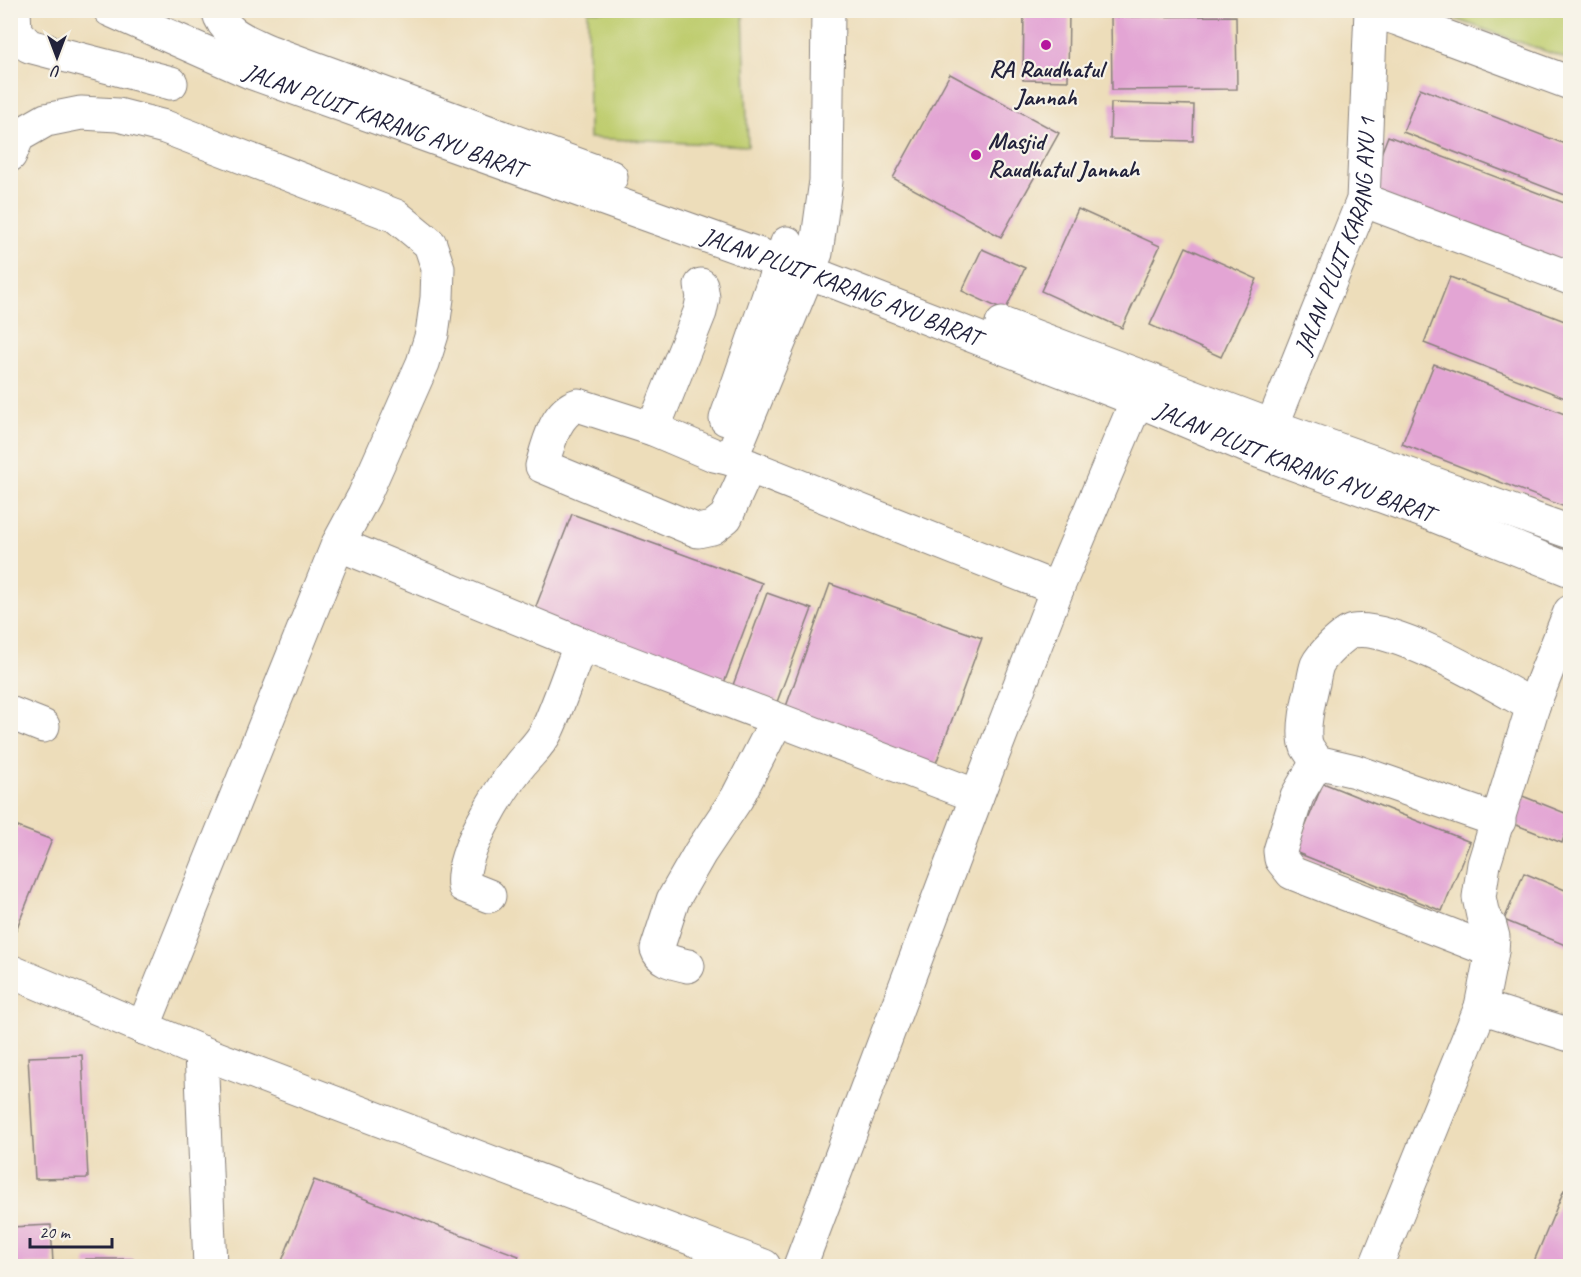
<svg xmlns="http://www.w3.org/2000/svg" width="1581" height="1277" font-family="Caveat,sans-serif">
	<style>
		.green { fill: #bfcd6f; stroke: #707855; stroke-width: 1.5 }
		.building { fill: #e3a5d4 }
		.lines { fill: none; stroke-linecap: round; stroke-linejoin: round }
		.minor-casing { stroke: #88807a; stroke-width: 35 }
		.minor { stroke: #fff; stroke-width: 33 }
		.poi-dot { fill: #b5179e; stroke: #f7f3e8; stroke-width: 2 }
		.labels { text-anchor: middle; stroke-width: 4.5; stroke-linejoin: round; paint-order: stroke }
		.poi-label { font-size: 24px; font-weight: bold; fill: #22223b; stroke: #f7f3e8 }
		.street-label { font-size: 24px; fill: #22223b; stroke: #f7f3e8 }
	</style>
	<rect width="100%" height="100%" fill="#f7f3e8"/>
	<filter id="ink" filterUnits="userSpaceOnUse"><feTurbulence type="fractalNoise" baseFrequency=".0167" numOctaves="2"/><feDisplacementMap in="SourceGraphic" scale="12" xChannelSelector="R" yChannelSelector="G"/><feConvolveMatrix kernelMatrix="1 2 1 2 8 2 1 2 1" color-interpolation-filters="sRGB"/></filter>
	<filter id="wash" filterUnits="userSpaceOnUse"><feTurbulence type="fractalNoise" baseFrequency=".008" numOctaves="4" result="noise"/><feDisplacementMap in="SourceGraphic" scale="24" xChannelSelector="R" yChannelSelector="G"/><feGaussianBlur stdDeviation="1.35" result="paint"/><feColorMatrix in="noise" values="0 0 0 0 0 0 0 0 0 0 0 0 0 0 0 0 0 1.4 0 .05"/><feComposite in="paint" operator="in"/></filter>
	<g filter="url(#wash)">
		<rect width="100%" height="100%" fill="#edddba"/>
		<path class="green" d="M 588,11 L 743,11 L 748,146 L 589,138 Z
			M 1433,11 L 1570,11 L 1570,60 Z"/>
		<g id="blocks">
			<path class="building" d="M 1024,10 L 1069,10 L 1068,81 L 1023,80 Z
				M 1236,16 L 1237,89 L 1112,90 L 1111,17 Z
				M 950,74 L 1059,133 L 1001,237 L 893,178 Z
				M 1420,88 L 1570,146 L 1570,197 L 1403,132 Z
				M 1111,103 L 1194,105 L 1193,141 L 1110,139 Z
				M 1388,136 L 1570,205 L 1570,268 L 1367,190 Z
				M 1078,209 L 1160,246 L 1122,328 L 1041,291 Z
				M 1186,247 L 1257,279 L 1221,357 L 1150,325 Z
				M 982,249 L 1025,268 L 1005,311 L 962,291 Z
				M 1450,277 L 1570,323 L 1570,400 L 1424,343 Z
				M 1434,364 L 1570,416 L 1570,509 L 1402,444 Z
				M 572,514 L 762,583 L 721,691 L 531,619 Z
				M 830,584 L 982,638 L 935,766 L 784,712 Z
				M 767,593 L 812,609 L 777,702 L 733,685 Z
				M 1323,783 L 1470,842 L 1442,911 L 1295,852 Z
				M 1520,795 L 1570,815 L 1570,820 L 1562,843 L 1509,822 Z
				M 10,824 L 52,840 L 14,935 L 10,934 Z
				M 1524,873 L 1570,892 L 1570,947 L 1504,920 Z
				M 82,1055 L 88,1178 L 35,1179 L 28,1057 Z
				M 314,1180 L 519,1256 L 515,1266 L 280,1266 Z
				M 1564,1190 L 1570,1193 L 1570,1266 L 1532,1266 Z
				M 51,1225 L 53,1264 L 10,1265 L 10,1227 Z
				M 86,1259 L 133,1259 L 134,1266 L 86,1266 Z"/>
		</g>
	</g>
	<g filter="url(#ink)">
		<use href="#blocks" fill-opacity="0" stroke="#88807a" stroke-width="1.5"/>
		<g class="lines">
			<g class="minor-casing">
				<g id="minor">
					<path d="M 14,10 L 15,32 L 29,46 L 171,83"/>
					<path id="s1" d="M 110,10 L 250,72 L 827,279 L 1137,400 L 1261,452 L 1423,511 L 1570,570"/>
					<path d="M 218,10 C 224,35 247,41 268,51 L 611,177"/>
					<path d="M 10,155 L 18,136 L 46,120 L 81,113 L 118,115 L 165,127 L 396,216 L 430,244 L 438,268 L 437,298 L 432,334 L 423,363 L 364,496 L 338,544"/>
					<path d="M 1363,200 L 1570,278"/>
					<path d="M 1002,324 L 1272,426 L 1570,532"/>
					<path d="M 726,419 L 787,243"/>
					<path d="M 653,429 L 700,312 L 703,298 L 701,285"/>
					<path id="s2" d="M 1264,446 L 1363,200 L 1371,10 L 1398,19 L 1570,83"/>
					<path d="M 731,459 L 816,253 L 826,181 L 828,10"/>
					<path d="M 749,466 L 726,517 L 712,528 L 698,531 L 542,466 C 548,445 555,412 578,405 L 653,429 L 714,455 L 731,459 L 1057,589"/>
					<path d="M 10,713 L 43,726"/>
					<path d="M 1317,762 C 1314,757 1310,752 1307,747 C 1301,731 1309,699 1313,683 C 1314,677 1315,671 1317,665 C 1321,656 1344,633 1353,631 C 1395,624 1495,685 1533,706"/>
					<path d="M 489,896 L 464,886 C 459,855 500,790 519,766 C 528,754 541,744 547,730 C 560,702 569,672 581,644"/>
					<path d="M 1492,951 L 1292,873 L 1281,859 L 1280,851 L 1297,796 L 1317,762 L 1355,771 L 1499,821"/>
					<path d="M 688,966 C 677,963 661,962 657,949 L 673,900 L 700,853 L 737,798 L 777,720"/>
					<path d="M 10,971 L 201,1052 L 764,1266"/>
					<path d="M 1481,1007 L 1570,1035"/>
					<path d="M 143,1028 L 338,544 L 581,644 L 977,796"/>
					<path d="M 201,1052 L 210,1266"/>
					<path d="M 800,1266 L 977,796 L 1057,589 L 1146,379"/>
					<path d="M 1376,1266 L 1481,1007 L 1492,951 L 1493,937 L 1490,926 L 1483,916 L 1479,897 L 1484,864 L 1533,706 L 1570,612"/>
				</g>
			</g>
			<use href="#minor" class="minor"/>
		</g>
	</g>
	<g class="poi-dot">
		<circle cx="1046" cy="45" r="6"/>
		<circle cx="976" cy="155" r="6"/>
	</g>
	<g class="labels">
		<g class="poi-label">
			<text x="1046" y="77">RA Raudhatul<tspan x="1046" dy="28">Jannah</tspan></text>
			<text x="988" y="149" text-anchor="start">Masjid<tspan x="988" dy="28">Raudhatul Jannah</tspan></text>
		</g>
		<g class="street-label">
			<text dy="8" stroke="none"><textPath href="#s1" startOffset="296">JALAN PLUIT KARANG AYU BARAT</textPath></text>
			<text dy="8" stroke="none"><textPath href="#s2" startOffset="224">JALAN PLUIT KARANG AYU 1</textPath></text>
			<text dy="8" stroke="none"><textPath href="#s1" startOffset="782">JALAN PLUIT KARANG AYU BARAT</textPath></text>
			<text dy="8" stroke="none"><textPath href="#s1" startOffset="1268">JALAN PLUIT KARANG AYU BARAT</textPath></text>
		</g>
	</g>
	<rect width="1581" height="1277" fill="none" stroke="#f7f3e8" stroke-width="36"/>
	<g transform="translate(57 57) rotate(180)" stroke="#f7f3e8" stroke-width="4.5" paint-order="stroke">
	<path d="M0-4.5L10 22L0 15L-10 22Z" fill="#22223b"/>
	<text y="-9" font-size="16" font-weight="bold" text-anchor="middle" fill="#22223b">U</text>
	</g>
	<path d="M30 1238v9h82v-9" fill="none" stroke="#22223b" stroke-width="3"/>
	<text x="39" y="1238" font-size="18" fill="#22223b" stroke="#f7f3e8" stroke-width="4.5" paint-order="stroke">20 m</text>
</svg>
